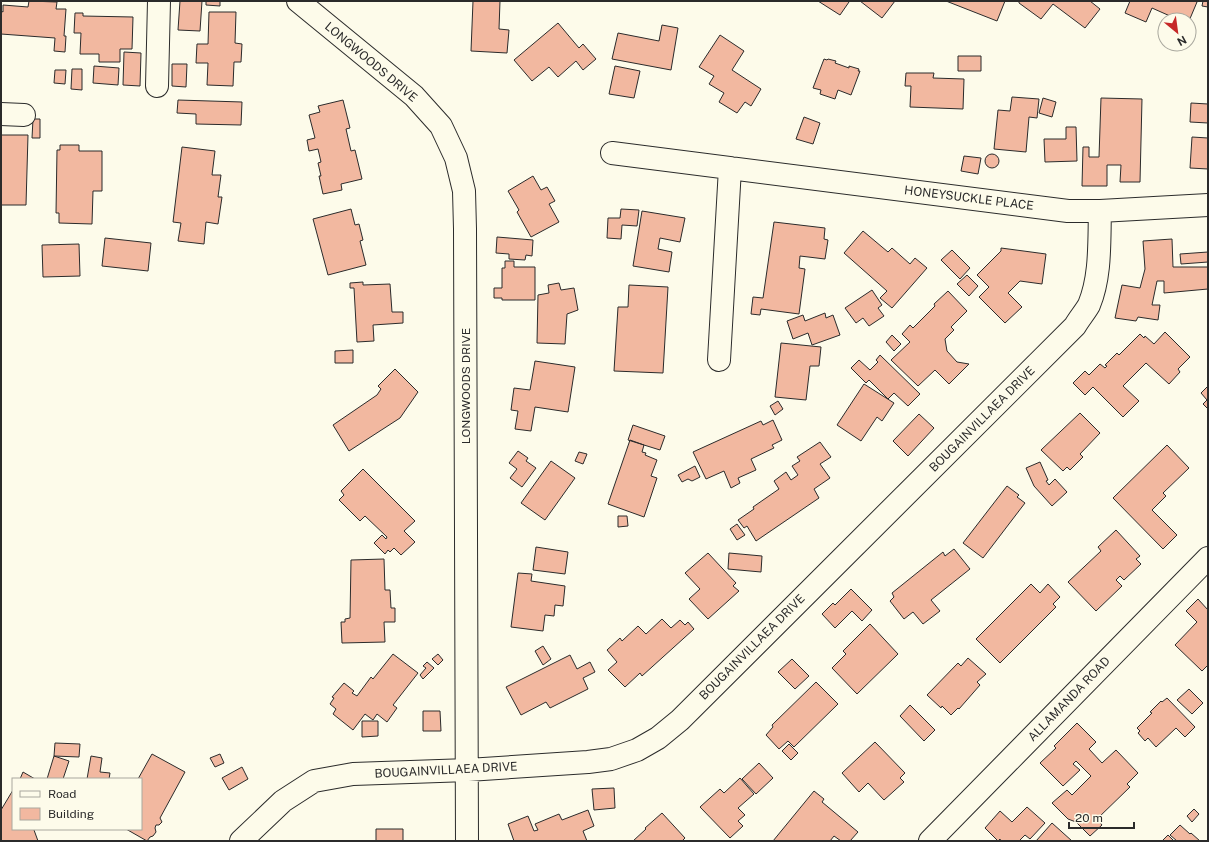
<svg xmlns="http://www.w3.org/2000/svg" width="1209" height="842" font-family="'Public Sans',sans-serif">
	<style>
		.building { fill: #f2b8a0; stroke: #2b2b2b }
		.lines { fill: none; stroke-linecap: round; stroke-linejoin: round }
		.minor-casing { stroke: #2b2b2b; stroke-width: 24 }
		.minor { stroke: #fdfbea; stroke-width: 22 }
		.labels { text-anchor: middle; stroke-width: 3; stroke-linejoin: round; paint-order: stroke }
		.street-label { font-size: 12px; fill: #2b2b2b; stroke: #fdfbea }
	</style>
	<rect width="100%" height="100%" fill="#fdfbea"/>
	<path class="building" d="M 29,1 L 57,2 L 56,9 L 66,9 L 64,36 L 66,36 L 65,52 L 54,51 L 55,38 L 1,34 L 1,11 L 3,12 L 3,5 L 28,7 Z
		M 180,1 L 202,1 L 200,31 L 178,30 Z
		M 206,1 L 220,1 L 220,6 L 206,5 Z
		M 473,1 L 500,1 L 499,29 L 509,30 L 507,53 L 471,51 Z
		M 818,1 L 848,1 L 849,2 L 840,15 Z
		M 860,1 L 895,1 L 882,18 Z
		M 946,1 L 1005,1 L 997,21 Z
		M 1019,1 L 1090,1 L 1100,9 L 1085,28 L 1053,4 L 1041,19 L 1019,3 Z
		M 1130,1 L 1194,1 L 1197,2 L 1189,21 L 1189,20 L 1179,20 L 1152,8 L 1146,22 L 1125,13 Z
		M 1203,1 L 1208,1 L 1208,7 L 1202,6 Z
		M 209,12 L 236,12 L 235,43 L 242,44 L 241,62 L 234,62 L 233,86 L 207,85 L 208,63 L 196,63 L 197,44 L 208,44 Z
		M 75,13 L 83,13 L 83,16 L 133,17 L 132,49 L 120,49 L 120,62 L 99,62 L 99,54 L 80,54 L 81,33 L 74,33 Z
		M 558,23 L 579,48 L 583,44 L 596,59 L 583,70 L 576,61 L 558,77 L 549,67 L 532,81 L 514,60 Z
		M 662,25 L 678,28 L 671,70 L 612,59 L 618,33 L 659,41 Z
		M 720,35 L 744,51 L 732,70 L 761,89 L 751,106 L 745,102 L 737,113 L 719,102 L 724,93 L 709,84 L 714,76 L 699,67 Z
		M 124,52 L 141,53 L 140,86 L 123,85 Z
		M 958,56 L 981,56 L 981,71 L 958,71 Z
		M 824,59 L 827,60 L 828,59 L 836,61 L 835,63 L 849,68 L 849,66 L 859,69 L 858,71 L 860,71 L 851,95 L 838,90 L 835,99 L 820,94 L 821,90 L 813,88 Z
		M 172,64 L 187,64 L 186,87 L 172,86 Z
		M 94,66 L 119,68 L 118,85 L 93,83 Z
		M 615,66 L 640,71 L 634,98 L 609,94 Z
		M 72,69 L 82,69 L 82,90 L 71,89 Z
		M 55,70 L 66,70 L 65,84 L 54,83 Z
		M 906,73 L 934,73 L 933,78 L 964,79 L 963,109 L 910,107 L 911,86 L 905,86 Z
		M 1012,97 L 1039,99 L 1037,118 L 1029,117 L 1026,152 L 994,149 L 998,110 L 1010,111 Z
		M 1043,98 L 1056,102 L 1052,117 L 1039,113 Z
		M 1101,98 L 1142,99 L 1140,182 L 1120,182 L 1121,165 L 1107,165 L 1107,186 L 1082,186 L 1083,147 L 1089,147 L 1089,157 L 1099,157 Z
		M 178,100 L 242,102 L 241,125 L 196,124 L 196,114 L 177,113 Z
		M 343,100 L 350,128 L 346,129 L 351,151 L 355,150 L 362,179 L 341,184 L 342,190 L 323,194 L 319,176 L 321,176 L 318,163 L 321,162 L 318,149 L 309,151 L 307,140 L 315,138 L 309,115 L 320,112 L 318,106 Z
		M 1191,103 L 1208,104 L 1208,123 L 1190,122 Z
		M 804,117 L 820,123 L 813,144 L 796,139 Z
		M 33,119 L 40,119 L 40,138 L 32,138 Z
		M 1066,127 L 1076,127 L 1077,161 L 1045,162 L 1044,139 L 1066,139 Z
		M 1,135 L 28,135 L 26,205 L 1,205 Z
		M 1192,137 L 1208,138 L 1208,169 L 1190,168 Z
		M 60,145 L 79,145 L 79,151 L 102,151 L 102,191 L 93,191 L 92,224 L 59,223 L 59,213 L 56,213 L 57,150 L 60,150 Z
		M 182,147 L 215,151 L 212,175 L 221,175 L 218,197 L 222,197 L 218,224 L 206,222 L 204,244 L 178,241 L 181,223 L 173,222 Z
		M985 161a7 7 0 1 1 14 0a7 7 0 1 1-14 0Z
		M 964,156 L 981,158 L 978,174 L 961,171 Z
		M 533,176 L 541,190 L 547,187 L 555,201 L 549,204 L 559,222 L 531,237 L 517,212 L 519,210 L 508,191 Z
		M 351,209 L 355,225 L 359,224 L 363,240 L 360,241 L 366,265 L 328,275 L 313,219 Z
		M 621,209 L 639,210 L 637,226 L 622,225 L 621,239 L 607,238 L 608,218 L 620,218 Z
		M 642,211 L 685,218 L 680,242 L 660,238 L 658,249 L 672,252 L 669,272 L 633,266 Z
		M 774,222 L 825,228 L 824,239 L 828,240 L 825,259 L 800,256 L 799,268 L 805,269 L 799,314 L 761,309 L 760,315 L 751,314 L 753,297 L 763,298 Z
		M 863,231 L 888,252 L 892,248 L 910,264 L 915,258 L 927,268 L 892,308 L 880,298 L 887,291 L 844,253 Z
		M 497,237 L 533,240 L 532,256 L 526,255 L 525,260 L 509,259 L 509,254 L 496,253 Z
		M 105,238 L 151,243 L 148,271 L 102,266 Z
		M 1172,239 L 1173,267 L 1208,267 L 1208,289 L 1164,293 L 1164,281 L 1157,281 L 1152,305 L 1160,305 L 1158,320 L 1138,317 L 1136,321 L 1115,318 L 1122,285 L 1140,288 L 1145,269 L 1143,241 Z
		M 79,244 L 80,276 L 43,277 L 42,245 Z
		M 1001,248 L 1046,254 L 1042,284 L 1020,281 L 1008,293 L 1022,307 L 1005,323 L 979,297 L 989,287 L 977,275 L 1001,251 Z
		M 952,250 L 970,268 L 960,279 L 941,260 Z
		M 1208,252 L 1208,262 L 1181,264 L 1180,254 Z
		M 505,261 L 514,261 L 514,267 L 535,267 L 535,300 L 502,300 L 502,298 L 494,298 L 494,288 L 502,288 L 502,268 L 505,268 Z
		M 967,275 L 978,286 L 969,296 L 957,284 Z
		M 363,282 L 363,285 L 390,284 L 392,312 L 403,312 L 403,323 L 373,325 L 374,341 L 357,342 L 354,288 L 350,288 L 350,283 Z
		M 559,283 L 561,290 L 574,288 L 578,310 L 567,314 L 565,344 L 537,343 L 538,295 L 549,293 L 548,285 Z
		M 629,285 L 668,287 L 663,373 L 614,371 L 618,307 L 628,307 Z
		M 872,290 L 882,305 L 878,308 L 884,316 L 869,326 L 863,318 L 856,323 L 845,308 Z
		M 948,291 L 967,311 L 951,327 L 954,330 L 945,339 L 947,351 L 957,362 L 969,364 L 949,384 L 935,370 L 918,386 L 891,360 L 910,342 L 902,334 L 910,325 L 913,328 L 935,306 L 934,304 Z
		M 825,313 L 826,318 L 833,315 L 840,335 L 812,345 L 808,333 L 793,339 L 787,321 L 803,315 L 805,321 Z
		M 1165,332 L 1190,357 L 1178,369 L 1180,372 L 1169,384 L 1146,363 L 1123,386 L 1139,401 L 1123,417 L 1093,387 L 1085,395 L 1073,383 L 1085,371 L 1089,375 L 1100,364 L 1105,368 L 1107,366 L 1105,365 L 1117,353 L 1119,355 L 1140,334 L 1144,338 L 1145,336 L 1154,344 Z
		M 892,335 L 901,344 L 894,351 L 886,342 Z
		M 781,343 L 821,347 L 819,366 L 810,366 L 806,400 L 775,397 Z
		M 353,350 L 353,363 L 335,363 L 335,351 Z
		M 880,355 L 920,394 L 908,406 L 894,393 L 888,399 L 869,380 L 866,383 L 851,368 L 859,360 L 870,370 L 878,362 L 876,360 Z
		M 535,361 L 575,367 L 568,412 L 535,407 L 531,431 L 515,429 L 518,411 L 511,410 L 514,388 L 530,390 Z
		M 395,369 L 418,392 L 400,418 L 349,451 L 333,425 L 377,395 L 381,389 L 378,386 Z
		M 864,384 L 894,403 L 882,421 L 877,417 L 861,441 L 837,425 Z
		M 1208,386 L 1208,409 L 1203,404 L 1207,400 L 1201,393 Z
		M 778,401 L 783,409 L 775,415 L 770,406 Z
		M 1080,413 L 1100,433 L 1080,454 L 1083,457 L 1070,470 L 1067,467 L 1063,471 L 1041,450 Z
		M 919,414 L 934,428 L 908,456 L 893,441 Z
		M 773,420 L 782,440 L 772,445 L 774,448 L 751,459 L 756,470 L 738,478 L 740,483 L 731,488 L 724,471 L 706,479 L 693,452 L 761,421 L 763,425 Z
		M 633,425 L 665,436 L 660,450 L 628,440 Z
		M 630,440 L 644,445 L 642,452 L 646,453 L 645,455 L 657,460 L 651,476 L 657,478 L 644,517 L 608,504 Z
		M 820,442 L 831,457 L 820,464 L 830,478 L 814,489 L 819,498 L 756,541 L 747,526 L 744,528 L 738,520 L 754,509 L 753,507 L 779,489 L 774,481 L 786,472 L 791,480 L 798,475 L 792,466 L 800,461 L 797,457 Z
		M 1167,445 L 1189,468 L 1163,493 L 1166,496 L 1152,510 L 1177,535 L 1163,549 L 1113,498 Z
		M 518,451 L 528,458 L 526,461 L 536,468 L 522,487 L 510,478 L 517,469 L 509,463 Z
		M 579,452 L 587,454 L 583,464 L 575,461 Z
		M 551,461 L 575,478 L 545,520 L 521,503 Z
		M 1040,462 L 1048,480 L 1046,481 L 1049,485 L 1055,479 L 1067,492 L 1052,506 L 1034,486 L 1026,468 Z
		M 695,466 L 700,477 L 692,481 L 688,479 L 682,482 L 678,475 Z
		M 363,469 L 415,521 L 404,531 L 415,542 L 401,555 L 394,548 L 390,552 L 388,550 L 385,554 L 374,543 L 382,535 L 386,539 L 387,537 L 365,516 L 360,521 L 339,500 L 344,495 L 341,491 Z
		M 1007,486 L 1019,495 L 1017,497 L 1025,503 L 983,558 L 963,543 Z
		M 618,516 L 627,516 L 628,526 L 618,527 Z
		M 737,524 L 745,535 L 737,540 L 730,529 Z
		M 1116,530 L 1140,556 L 1136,559 L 1141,564 L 1124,580 L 1120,576 L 1116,580 L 1122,586 L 1096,611 L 1068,582 L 1101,551 L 1098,547 Z
		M 536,547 L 568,552 L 565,574 L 533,570 Z
		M 954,549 L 970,569 L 931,600 L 940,611 L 923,624 L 913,612 L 904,619 L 890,601 L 894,597 L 892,593 L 943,552 L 945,556 Z
		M 708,553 L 736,583 L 733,586 L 739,591 L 708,619 L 689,599 L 700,589 L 685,573 Z
		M 729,553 L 762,556 L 761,572 L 728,569 Z
		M 384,559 L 385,590 L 390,590 L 391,608 L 395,608 L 395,622 L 384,622 L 385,642 L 342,643 L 341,622 L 345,622 L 345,619 L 350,618 L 351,560 Z
		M 518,573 L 532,574 L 531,581 L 565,586 L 563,606 L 555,605 L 554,616 L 545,615 L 543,631 L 511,627 Z
		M 1031,584 L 1040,593 L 1048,584 L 1060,597 L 1053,604 L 1056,607 L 1000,663 L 976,639 Z
		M 851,589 L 872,610 L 862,621 L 852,611 L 835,628 L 822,614 L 833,603 L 835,605 Z
		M 1198,599 L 1208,610 L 1208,665 L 1202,671 L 1175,645 L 1197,622 L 1186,611 Z
		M 662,619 L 671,628 L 680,620 L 685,625 L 688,622 L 694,629 L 642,676 L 640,673 L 625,687 L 608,670 L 617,662 L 607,650 L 620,638 L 622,641 L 638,626 L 646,634 Z
		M 870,624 L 898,654 L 857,694 L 832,668 L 846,654 L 843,651 Z
		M 543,646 L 551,659 L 543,665 L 535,651 Z
		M 393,654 L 418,673 L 393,705 L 397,708 L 387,722 L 377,714 L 373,720 L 365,714 L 353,730 L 333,714 L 336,709 L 330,704 L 334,698 L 332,697 L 344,683 L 354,691 L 352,693 L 357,696 L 371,677 L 373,679 Z
		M 438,654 L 443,660 L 438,665 L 432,659 Z
		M 570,655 L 577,669 L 590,662 L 595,672 L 583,678 L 588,689 L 550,708 L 546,702 L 521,715 L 506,687 Z
		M 968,658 L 986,674 L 977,682 L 980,685 L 959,709 L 958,708 L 951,715 L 942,706 L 941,708 L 927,695 L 958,663 L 961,666 Z
		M 792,659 L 809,676 L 795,689 L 778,672 Z
		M 427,662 L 434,668 L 423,679 L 420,675 L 426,668 L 423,666 Z
		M 816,682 L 838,704 L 794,747 L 788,741 L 779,749 L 766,735 L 773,727 L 772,725 Z
		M 1189,689 L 1203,703 L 1192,714 L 1177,700 Z
		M 1167,698 L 1195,727 L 1185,737 L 1176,728 L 1156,747 L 1148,738 L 1145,741 L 1138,733 L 1140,731 L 1137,728 L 1152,713 L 1150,712 L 1161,701 L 1162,702 Z
		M 910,705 L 935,730 L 924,741 L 900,716 Z
		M 423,711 L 440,711 L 441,731 L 423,731 Z
		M 362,721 L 378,721 L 378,736 L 362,737 Z
		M 1077,723 L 1096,742 L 1089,749 L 1102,763 L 1116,750 L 1138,773 L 1127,784 L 1130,787 L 1097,819 L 1102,825 L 1090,836 L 1076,822 L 1068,819 L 1052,803 L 1067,790 L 1072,795 L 1091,776 L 1076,761 L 1073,764 L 1080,770 L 1063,786 L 1040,763 L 1056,748 L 1054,746 Z
		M 875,742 L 905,773 L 900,778 L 904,782 L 884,800 L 868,783 L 859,792 L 842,773 Z
		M 55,743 L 80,744 L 79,757 L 54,756 Z
		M 789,744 L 798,753 L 791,760 L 782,751 Z
		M 152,754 L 185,772 L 160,818 L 162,822 L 159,825 L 156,825 L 155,828 L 156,832 L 153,836 L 150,837 L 147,841 L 126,829 L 141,829 L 141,779 L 138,779 Z
		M 220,754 L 224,763 L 215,767 L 210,758 Z
		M 54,756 L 69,761 L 63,779 L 47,779 Z
		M 91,756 L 102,758 L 100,772 L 110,773 L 109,779 L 87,779 Z
		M 759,763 L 773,778 L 756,794 L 742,779 Z
		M 242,767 L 248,779 L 229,790 L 222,778 Z
		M 23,772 L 35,779 L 20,779 Z
		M 740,778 L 754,794 L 738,808 L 745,815 L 738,821 L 743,826 L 730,838 L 700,807 L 720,789 L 724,793 Z
		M 614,788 L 615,808 L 594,810 L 592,789 Z
		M 13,790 L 13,829 L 35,829 L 34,830 L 38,841 L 1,841 L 1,810 Z
		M 814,791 L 824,799 L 822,802 L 858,832 L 850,841 L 841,841 L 834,836 L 830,841 L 773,841 Z
		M 1027,807 L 1045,823 L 1030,839 L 1025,835 L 1019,841 L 1001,841 L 1000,839 L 998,841 L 985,828 L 1000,811 L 1012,822 Z
		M 1194,809 L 1199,814 L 1192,822 L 1187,816 Z
		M 588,810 L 594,826 L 583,831 L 587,841 L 514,841 L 508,824 L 528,816 L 534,831 L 538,830 L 535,824 L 559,814 L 562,820 Z
		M 662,813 L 685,838 L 682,841 L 633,841 L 646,829 L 645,828 Z
		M 1052,823 L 1072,841 L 1036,841 Z
		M 1180,825 L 1190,834 L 1191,833 L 1200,841 L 1177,841 L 1170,835 Z
		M 376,829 L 403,829 L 403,841 L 376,841 Z
		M 1168,835 L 1174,841 L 1162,841 Z"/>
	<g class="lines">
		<g class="minor-casing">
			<path id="minor" d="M 298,1 L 414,96 L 441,126 L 456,158 L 464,191 L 465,229 L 467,841
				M 157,86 L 159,1
				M 1,114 L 24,115
				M 612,153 L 1068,211 L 1100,211 L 1208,205
				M 719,360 L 730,168
				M 241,841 L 283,801 L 314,781 L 353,774 L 468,770 L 588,762 L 611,759 L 637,750 L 658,738 L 680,720 L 1075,326 C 1079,319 1085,312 1089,305 C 1101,276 1099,242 1100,211
				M 930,841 L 1208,558"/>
		</g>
		<use href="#minor" class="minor"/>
	</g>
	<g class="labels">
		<g class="street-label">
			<text transform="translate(371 62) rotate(40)" y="4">LONGWOODS DRIVE</text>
			<text transform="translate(969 198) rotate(7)" y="4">HONEYSUCKLE PLACE</text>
			<text transform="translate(466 386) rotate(-90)" y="4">LONGWOODS DRIVE</text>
			<text transform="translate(982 419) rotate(-45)" y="4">BOUGAINVILLAEA DRIVE</text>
			<text transform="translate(752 647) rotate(-45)" y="4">BOUGAINVILLAEA DRIVE</text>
			<text transform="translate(1069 699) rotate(-46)" y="4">ALLAMANDA ROAD</text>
			<text transform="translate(446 770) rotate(-3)" y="4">BOUGAINVILLAEA DRIVE</text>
		</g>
	</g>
	<rect width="1209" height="842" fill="none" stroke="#2b2b2b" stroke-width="4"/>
	<rect x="12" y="778" width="130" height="52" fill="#fdfbea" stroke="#a9a89e"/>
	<rect x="20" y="791" width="20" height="6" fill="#fdfbea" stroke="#a9a89e"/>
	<text x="48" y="798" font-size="12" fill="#2b2b2b">Road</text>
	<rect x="20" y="808" width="20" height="12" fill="#f2b8a0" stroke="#a9a89e"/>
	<text x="48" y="818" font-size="12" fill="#2b2b2b">Building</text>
	<g transform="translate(1177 32) rotate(151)"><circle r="19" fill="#fdfbea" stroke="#a9a89e"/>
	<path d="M0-3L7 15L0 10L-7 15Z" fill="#c62828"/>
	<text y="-6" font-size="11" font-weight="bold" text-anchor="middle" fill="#2b2b2b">N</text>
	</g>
	<path d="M1069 822v6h65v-6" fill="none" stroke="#2b2b2b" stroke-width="2"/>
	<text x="1075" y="822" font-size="12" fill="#2b2b2b" stroke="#fdfbea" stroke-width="3" paint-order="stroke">20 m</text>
</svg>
